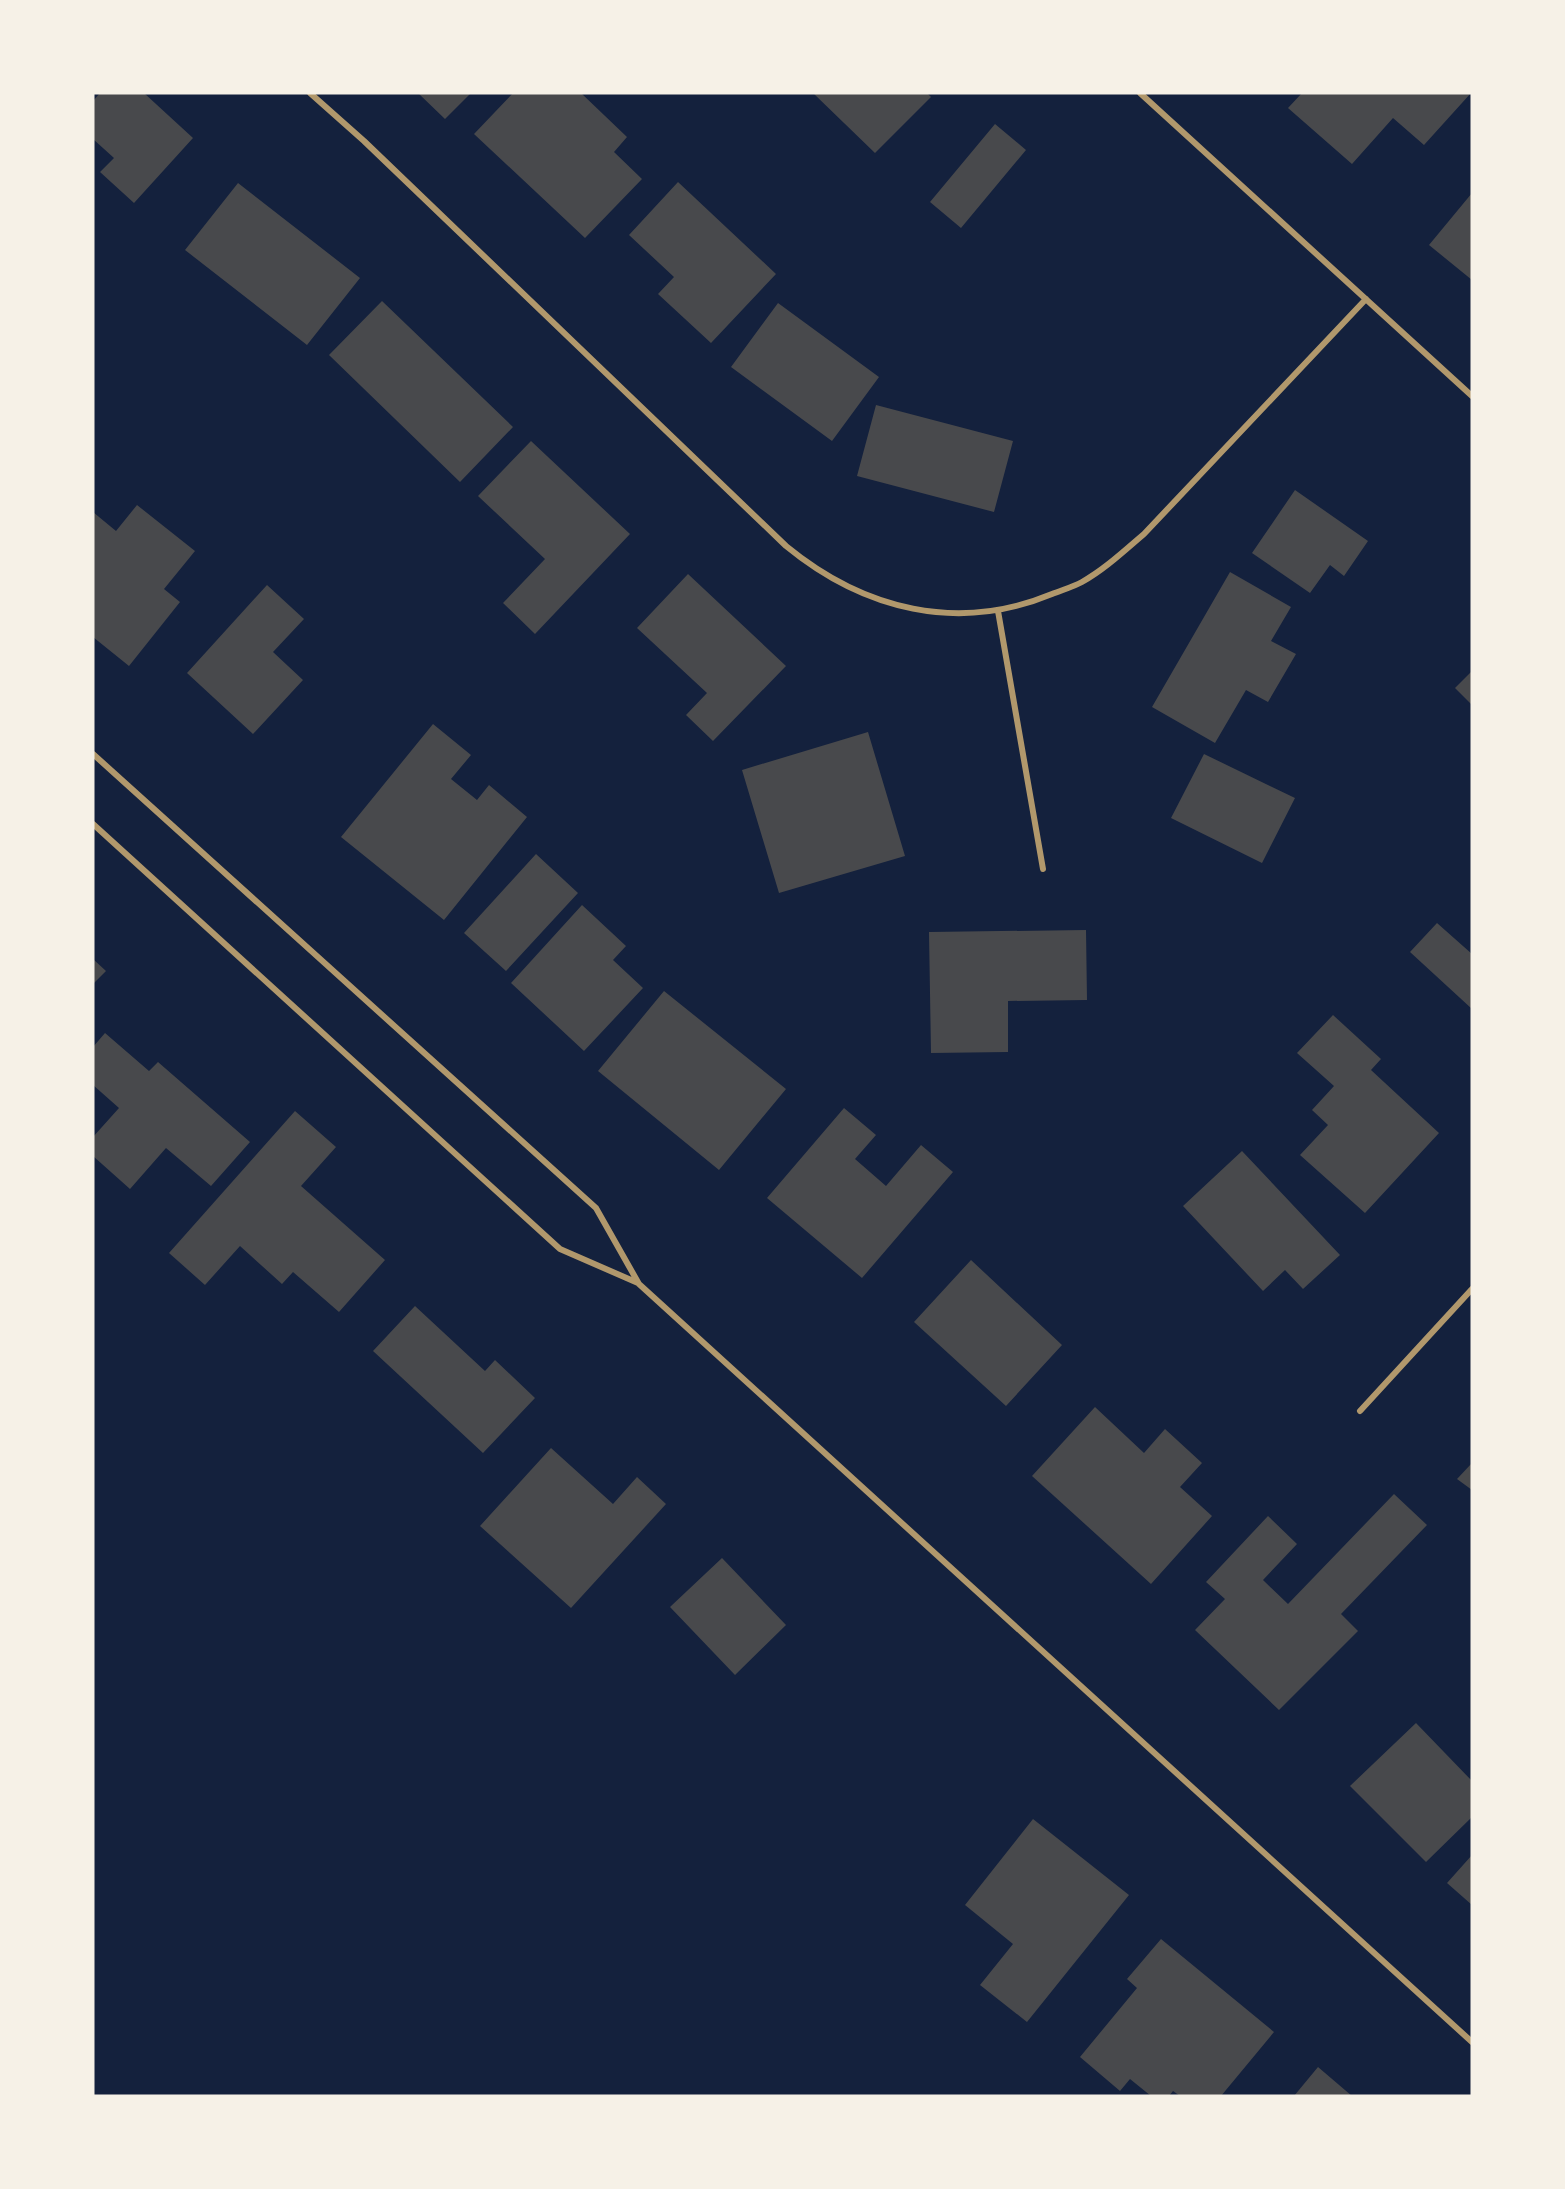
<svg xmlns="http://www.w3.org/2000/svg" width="1565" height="2189" font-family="Overpass,sans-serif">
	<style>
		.building { fill: #48494c }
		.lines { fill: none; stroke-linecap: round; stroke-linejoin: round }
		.minor { stroke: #b1986c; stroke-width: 6 }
	</style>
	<rect width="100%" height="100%" fill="#14213d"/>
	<path class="building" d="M 100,93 L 144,93 L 193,138 L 134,203 L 100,172 L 114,158 L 93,139 L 93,101 Z
		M 418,93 L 471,93 L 445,119 Z
		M 513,93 L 581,93 L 627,137 L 614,152 L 642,179 L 585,238 L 474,134 Z
		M 813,93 L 927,93 L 931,97 L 875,153 Z
		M 1302,93 L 1471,93 L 1424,145 L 1393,118 L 1352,164 L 1288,108 Z
		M 995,124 L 1026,150 L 961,228 L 930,202 Z
		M 678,182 L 776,274 L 711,343 L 658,294 L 674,277 L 629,235 Z
		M 238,183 L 360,278 L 307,345 L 185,250 Z
		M 1472,193 L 1472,280 L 1429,245 Z
		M 382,301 L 513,427 L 460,482 L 329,355 Z
		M 778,303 L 879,377 L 832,441 L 731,367 Z
		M 876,405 L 1013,441 L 994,512 L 857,476 Z
		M 531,441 L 630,534 L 535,634 L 503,603 L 545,559 L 478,496 Z
		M 1295,490 L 1368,541 L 1344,576 L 1330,565 L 1310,593 L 1252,553 Z
		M 137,505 L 195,551 L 164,589 L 180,602 L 129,666 L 93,637 L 93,512 L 116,531 Z
		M 1230,572 L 1291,607 L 1271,641 L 1296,654 L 1268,702 L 1246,690 L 1215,743 L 1152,707 Z
		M 688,574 L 786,666 L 713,741 L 686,715 L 707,693 L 637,628 Z
		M 267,585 L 304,619 L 273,652 L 303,680 L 253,734 L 187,673 Z
		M 1472,671 L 1472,705 L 1455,688 Z
		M 433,724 L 471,755 L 451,779 L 477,800 L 489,785 L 527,817 L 444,920 L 341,837 Z
		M 868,732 L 905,856 L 779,893 L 742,770 Z
		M 1204,754 L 1295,798 L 1262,863 L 1171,818 Z
		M 536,854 L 578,893 L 506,971 L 464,933 Z
		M 582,905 L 626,946 L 613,960 L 643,988 L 584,1051 L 511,983 Z
		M 1437,923 L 1472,954 L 1472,1009 L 1410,952 Z
		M 1086,930 L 1087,1000 L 1008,1001 L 1008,1052 L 931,1053 L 929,932 Z
		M 93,959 L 106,971 L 93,984 Z
		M 664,991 L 786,1089 L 719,1170 L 598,1071 Z
		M 1333,1015 L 1381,1059 L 1371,1070 L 1439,1133 L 1365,1213 L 1300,1155 L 1328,1125 L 1312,1110 L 1334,1086 L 1297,1053 Z
		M 105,1033 L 149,1071 L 158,1062 L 250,1142 L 211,1186 L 166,1148 L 130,1189 L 93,1156 L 93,1137 L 119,1108 L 93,1085 L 93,1047 Z
		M 844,1108 L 876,1135 L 855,1159 L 886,1186 L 921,1145 L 953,1172 L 862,1278 L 767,1198 Z
		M 295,1111 L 336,1147 L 301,1186 L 385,1260 L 339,1312 L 293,1272 L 282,1284 L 240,1246 L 205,1285 L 169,1253 Z
		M 1242,1151 L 1340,1255 L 1303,1289 L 1285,1270 L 1263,1291 L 1183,1206 Z
		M 971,1260 L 1062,1345 L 1006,1406 L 914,1322 Z
		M 415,1306 L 485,1371 L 495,1360 L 535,1398 L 483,1453 L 373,1351 Z
		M 1095,1407 L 1144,1453 L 1165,1429 L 1202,1463 L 1180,1487 L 1212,1516 L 1151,1584 L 1032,1476 Z
		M 551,1448 L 613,1504 L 637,1477 L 666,1504 L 571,1608 L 480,1526 Z
		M 1472,1463 L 1472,1490 L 1457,1479 Z
		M 1394,1494 L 1427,1525 L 1341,1614 L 1358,1631 L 1279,1710 L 1195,1630 L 1225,1599 L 1206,1582 L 1268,1516 L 1297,1544 L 1263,1580 L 1288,1604 Z
		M 722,1558 L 786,1625 L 735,1675 L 670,1607 Z
		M 1416,1723 L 1472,1781 L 1472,1817 L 1426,1862 L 1350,1786 Z
		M 1033,1819 L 1129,1895 L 1027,2022 L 980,1985 L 1013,1944 L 965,1905 Z
		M 1472,1855 L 1472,1905 L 1447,1883 Z
		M 1161,1939 L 1274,2032 L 1221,2096 L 1180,2096 L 1173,2091 L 1169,2096 L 1151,2096 L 1130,2079 L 1120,2091 L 1080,2057 L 1137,1988 L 1127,1979 Z
		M 1318,2067 L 1352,2096 L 1294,2096 Z"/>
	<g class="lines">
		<path class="minor" d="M 310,93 L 364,141 L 786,546 C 864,610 958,633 1052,594 C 1062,590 1073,587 1082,582 C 1105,569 1124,551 1144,534 L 1366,299
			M 1140,93 L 1472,396
			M 998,611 L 1043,869
			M 93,754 L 596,1208 L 639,1284 L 1472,2042
			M 93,824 L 560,1249 L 638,1283
			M 1360,1411 L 1472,1289"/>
	</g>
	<rect width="1565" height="2189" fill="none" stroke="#f6f1e7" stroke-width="189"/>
</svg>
